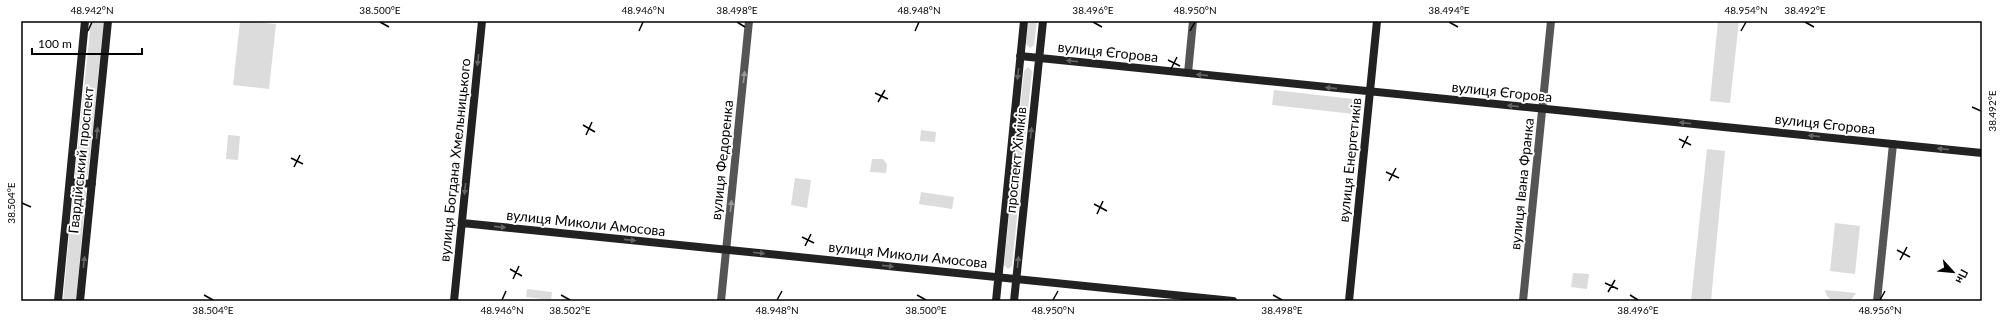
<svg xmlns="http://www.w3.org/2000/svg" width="2003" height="322" font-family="Lato,sans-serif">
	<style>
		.green { fill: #dcdcdc }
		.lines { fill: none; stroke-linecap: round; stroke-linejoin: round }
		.street { stroke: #555; stroke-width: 8 }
		.secondary { stroke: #222; stroke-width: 8 }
		.oneway { fill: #646464 }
		.oneway2 { fill: #999 }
		.ticks { fill: none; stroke: #000; stroke-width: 1.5 }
		.labels { text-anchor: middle; stroke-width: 4; stroke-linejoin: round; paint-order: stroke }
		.street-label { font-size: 14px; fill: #000; stroke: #fff }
		.neatline { fill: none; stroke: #000; stroke-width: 1.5 }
		.ticks-label { font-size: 10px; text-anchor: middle; fill: #000 }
	</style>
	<rect width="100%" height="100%" fill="#fff"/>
	<path class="green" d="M 91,21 L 104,21 L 88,175 L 84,179 L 80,179 L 75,174 Z
		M 240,21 L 276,24 L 269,89 L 233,85 Z
		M 1028,21 L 1037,21 L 1034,45 L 1030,48 L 1026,44 Z
		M 1718,21 L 1739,21 L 1730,103 L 1710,101 Z
		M 1028,67 L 1032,71 L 1012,266 L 1008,269 L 1004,265 L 1024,71 Z
		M 1274,90 L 1362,100 L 1358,133 L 1353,132 L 1354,114 L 1272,105 Z
		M 921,130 L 936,132 L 935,142 L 920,141 Z
		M 228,135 L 240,136 L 238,160 L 226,159 Z
		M 1707,149 L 1725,151 L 1711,301 L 1691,301 Z
		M 872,159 L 883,159 L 887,164 L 886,173 L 870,172 Z
		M 795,178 L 811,180 L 807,208 L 791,205 Z
		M 76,189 L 84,190 L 86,192 L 76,301 L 63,301 L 73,192 Z
		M 921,192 L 954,197 L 952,209 L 919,204 Z
		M 1835,223 L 1860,226 L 1855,274 L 1830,271 Z
		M 1573,273 L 1589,274 L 1587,289 L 1571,287 Z
		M 527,289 L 552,292 L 551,300 L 526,297 Z
		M 1825,290 L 1856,293 L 1850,301 C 1838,301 1828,304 1825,290 Z"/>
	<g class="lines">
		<path class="street" d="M 1188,73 L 1193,21
			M 721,301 L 749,21
			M 1523,301 L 1551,21
			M 1877,301 L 1893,144"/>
		<path class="secondary" d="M 1020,56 L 1982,153
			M 70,182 L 92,184
			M 462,223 L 1233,301
			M 58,301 L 85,21
			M 80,301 L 108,21
			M 454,301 L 482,21
			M 996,301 L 1024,21
			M 1014,301 L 1043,21
			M 1349,301 L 1377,21"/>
	</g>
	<defs><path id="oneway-solid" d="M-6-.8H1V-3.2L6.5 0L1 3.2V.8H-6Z"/></defs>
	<g class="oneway">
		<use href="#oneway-solid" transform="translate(478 60) rotate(96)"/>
		<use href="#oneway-solid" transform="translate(1072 61) rotate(-174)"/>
		<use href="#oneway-solid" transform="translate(1018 74) rotate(96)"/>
		<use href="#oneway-solid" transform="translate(1202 75) rotate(-174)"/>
		<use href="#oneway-solid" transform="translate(1331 88) rotate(-174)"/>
		<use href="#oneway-solid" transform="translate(1513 106) rotate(-174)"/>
		<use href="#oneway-solid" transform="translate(1685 123) rotate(-174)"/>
		<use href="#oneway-solid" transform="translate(97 133) rotate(-84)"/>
		<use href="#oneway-solid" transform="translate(1031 133) rotate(-84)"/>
		<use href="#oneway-solid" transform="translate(1814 136) rotate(-174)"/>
		<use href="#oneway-solid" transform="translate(1943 149) rotate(-174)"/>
		<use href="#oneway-solid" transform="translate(465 189) rotate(96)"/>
		<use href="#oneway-solid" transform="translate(500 227) rotate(6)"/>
		<use href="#oneway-solid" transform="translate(630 240) rotate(6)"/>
		<use href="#oneway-solid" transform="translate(759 253) rotate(6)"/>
		<use href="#oneway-solid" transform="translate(84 262) rotate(-84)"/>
		<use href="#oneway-solid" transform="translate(1018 262) rotate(-84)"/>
		<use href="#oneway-solid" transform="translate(888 266) rotate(6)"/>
	</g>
	<g class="oneway2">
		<use href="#oneway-solid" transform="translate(744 77) rotate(-84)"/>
		<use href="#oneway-solid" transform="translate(731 206) rotate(-84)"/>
	</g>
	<path class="ticks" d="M 380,22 L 389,27M 737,22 L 745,27M 1093,22 L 1102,27M 1449,22 L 1458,27M 1805,22 L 1814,27M 88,31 L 92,22M 639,31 L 643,22M 915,31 L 919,22M 1190,31 L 1195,22M 1741,31 L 1746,22M 1168,60 L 1180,66M 1171,69 L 1177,57M 875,93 L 888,99M 878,102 L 885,90M 1972,107 L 1981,111M 583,125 L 595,132M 586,135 L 592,122M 1679,139 L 1691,145M 1682,148 L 1688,136M 291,158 L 303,164M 294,167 L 300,155M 1386,172 L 1399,178M 1389,181 L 1396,168M 22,203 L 31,207M 1094,204 L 1107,211M 1097,214 L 1103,201M 802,237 L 814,243M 805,246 L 811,234M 1897,250 L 1910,257M 1900,260 L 1907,247M 510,269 L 522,276M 513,279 L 519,266M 1605,283 L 1618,289M 1608,292 L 1615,280M 204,295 L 213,300M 561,295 L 570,300M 917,295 L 926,300M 1273,295 L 1282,300M 1630,295 L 1638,300M 502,300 L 506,291M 777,300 L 782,291M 1053,300 L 1058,291M 1880,300 L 1885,291"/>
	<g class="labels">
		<g class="street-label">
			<text transform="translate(1108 52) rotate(6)" y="5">вулиця Єгорова</text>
			<text transform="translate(1502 92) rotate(6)" y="5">вулиця Єгорова</text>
			<text transform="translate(1825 124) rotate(6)" y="5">вулиця Єгорова</text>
			<text transform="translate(81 160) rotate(-84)" y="5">Гвардійський проспект</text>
			<text transform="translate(455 160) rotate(-84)" y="5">вулиця Богдана Хмельницького</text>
			<text transform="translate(722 160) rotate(-84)" y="5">вулиця Федоренка</text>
			<text transform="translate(1016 160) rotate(-84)" y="5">проспект Хіміків</text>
			<text transform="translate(1350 160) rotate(-84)" y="5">вулиця Енергетиків</text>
			<text transform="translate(1522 184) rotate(-84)" y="5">вулиця Івана Франка</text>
			<text transform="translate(586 223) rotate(6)" y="5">вулиця Миколи Амосова</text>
			<text transform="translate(908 255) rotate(6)" y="5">вулиця Миколи Амосова</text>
		</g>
	</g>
	<rect width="2003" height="322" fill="none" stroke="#ffffff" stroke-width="44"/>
	<g transform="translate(1953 272) rotate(117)" stroke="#ffffff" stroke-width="3" paint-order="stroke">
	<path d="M0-3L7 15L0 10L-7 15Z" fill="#000000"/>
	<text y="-6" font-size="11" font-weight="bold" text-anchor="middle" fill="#000000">Пн</text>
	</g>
	<path d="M32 48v6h110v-6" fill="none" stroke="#000000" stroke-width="2"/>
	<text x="38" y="48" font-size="12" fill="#000000" stroke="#ffffff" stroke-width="3" paint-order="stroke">100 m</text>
	<rect x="22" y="22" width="1959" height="278" class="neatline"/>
	<g class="ticks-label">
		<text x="92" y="14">48.942°N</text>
		<text x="380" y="14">38.500°E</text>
		<text x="643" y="14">48.946°N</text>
		<text x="737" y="14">38.498°E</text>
		<text x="919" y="14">48.948°N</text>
		<text x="1093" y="14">38.496°E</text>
		<text x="1195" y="14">48.950°N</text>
		<text x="1449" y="14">38.494°E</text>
		<text x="1746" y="14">48.954°N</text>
		<text x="1805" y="14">38.492°E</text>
		<text transform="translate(1992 111) rotate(-90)" y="4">38.492°E</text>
		<text transform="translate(11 203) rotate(-90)" y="4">38.504°E</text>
		<text x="213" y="314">38.504°E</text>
		<text x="502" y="314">48.946°N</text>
		<text x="570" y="314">38.502°E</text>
		<text x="777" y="314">48.948°N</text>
		<text x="926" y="314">38.500°E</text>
		<text x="1053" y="314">48.950°N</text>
		<text x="1282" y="314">38.498°E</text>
		<text x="1638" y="314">38.496°E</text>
		<text x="1880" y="314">48.956°N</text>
	</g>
</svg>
